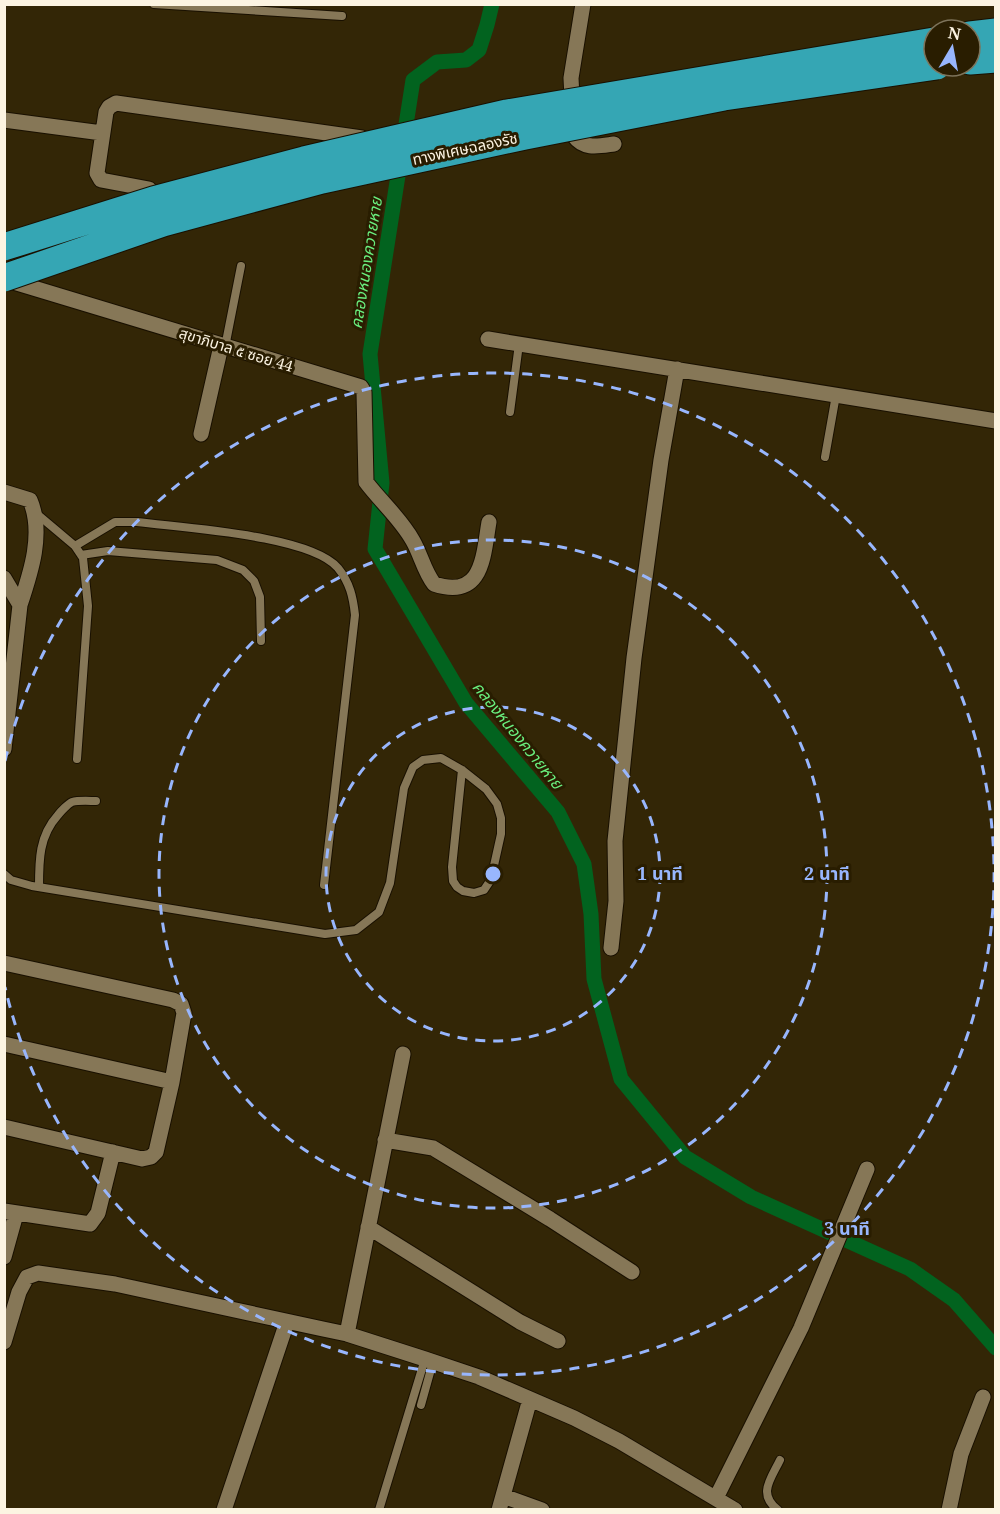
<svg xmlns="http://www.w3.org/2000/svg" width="1000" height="1514" font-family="'Noto Serif','Noto Sans Thai',serif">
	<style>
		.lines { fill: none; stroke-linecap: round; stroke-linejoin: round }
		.canal { stroke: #02631f; stroke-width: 15 }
		.lane-casing { stroke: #191000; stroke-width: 10 }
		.street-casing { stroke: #191000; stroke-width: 17 }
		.highway-casing { stroke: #191000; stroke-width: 29 }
		.lane { stroke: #867757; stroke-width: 8 }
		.street { stroke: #867757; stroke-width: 15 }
		.highway { stroke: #35a6b4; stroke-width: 27 }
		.highway-bridge-casing { stroke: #191000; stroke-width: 29; stroke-linecap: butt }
		.highway-bridge { stroke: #35a6b4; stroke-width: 27 }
		.ring { fill: none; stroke: #98b6fd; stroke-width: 3; stroke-dasharray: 10 8 }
		.labels { text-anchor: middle; stroke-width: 6; stroke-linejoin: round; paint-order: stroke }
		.street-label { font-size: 15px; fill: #fcf4e2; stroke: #291d00 }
		.water-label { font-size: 16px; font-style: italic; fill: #6aef7e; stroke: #291d00 }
		.centre { fill: #98b6fd; stroke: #291d00; stroke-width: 3 }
		.ring-label { font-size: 18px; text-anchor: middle; font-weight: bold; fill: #98b6fd; stroke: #291d00; stroke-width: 6; stroke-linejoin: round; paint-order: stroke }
	</style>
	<rect width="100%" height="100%" fill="#332606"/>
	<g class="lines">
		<path class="canal" d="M 492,4 L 487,25 L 479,50 L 466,60 L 437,62 L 413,80 L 370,354 L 382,483 L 375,549 L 466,703 L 558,812 L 584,864 L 591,914 L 594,979 L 621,1079 L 685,1157 L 751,1197 L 910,1269 L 954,1300 L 996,1348"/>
		<g class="lane-casing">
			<path id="lane" d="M 154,4 L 342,16
				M 225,347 L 241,266
				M 510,412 L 519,344
				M 825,457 L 836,395
				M 37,514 L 75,546 L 83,558 L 88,606 L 77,759
				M 75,546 L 115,522 L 137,522 C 182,528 310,535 338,568 C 350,583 353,597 355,615 L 324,885
				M 81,555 L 108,551 L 217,560 L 243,570 L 254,581 L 260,597 L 261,641
				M 4,874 L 11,880 L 32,886 L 325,934 L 356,930 L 379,912 L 390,883 L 404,788 L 413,767 L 423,760 L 441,758 L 462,770 L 486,789 L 497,804 L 501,818 L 501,834 L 493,870 L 490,881 L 484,890 L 474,893 L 463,891 L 457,887 L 453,881 L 452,867 L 462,770
				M 39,887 C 39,860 39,836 58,815 C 61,811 68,804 72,802 C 79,800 90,801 96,801
				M 421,1405 L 433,1362
				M 379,1510 L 425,1359
				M 778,1510 C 757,1494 771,1479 780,1460"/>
		</g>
		<g class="street-casing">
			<path id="street" d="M 583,4 L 571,78 L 574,136 C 584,150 599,146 614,144
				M 4,120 L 102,133
				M 149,189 L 101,180 L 97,173 L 106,112 L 109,107 L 116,103 L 362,138
				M 7,280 L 361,387 L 364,392 L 366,482 C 381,502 401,519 413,541 C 421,555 424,571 434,584 C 483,600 483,557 489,522
				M 488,339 L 996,421
				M 201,434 L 221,346
				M 4,492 L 30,500 C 44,533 31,572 20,605
				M 4,578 L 20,605 L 4,749
				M 611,948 L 616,901 L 615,841 L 634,658 L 661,460 L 677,369
				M 4,963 L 173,1000 L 181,1004 L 184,1013 L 172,1082 L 156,1152 L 151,1157 L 142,1159 L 4,1127
				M 4,1044 L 172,1082
				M 385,1140 L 433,1148 L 550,1219 L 632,1272
				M 4,1211 L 90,1224 L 98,1213 L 113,1152
				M 368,1227 L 520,1322 L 558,1341
				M 4,1257 L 16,1214
				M 347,1334 L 403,1054
				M 4,1342 L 19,1292 L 27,1277 L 38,1273 L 115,1284 L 323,1329 L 347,1334 L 425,1359 L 479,1377 L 574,1418 L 619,1441 L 735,1510
				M 503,1496 L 542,1510
				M 716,1498 L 801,1328 L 867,1169
				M 224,1510 L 287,1322
				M 499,1510 L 530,1399
				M 949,1510 L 961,1454 L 983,1397"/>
		</g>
		<g class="highway-casing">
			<path id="highway" d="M 970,35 L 996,32
				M 970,61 L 996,59"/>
		</g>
		<use href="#lane" class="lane"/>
		<use href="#street" class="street"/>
		<use href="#highway" class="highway"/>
		<g class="highway-bridge-casing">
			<path id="highway-bridge" d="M 4,247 L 153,200 L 304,160 L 507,113 L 934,41
				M 4,278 L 163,223 L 322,180 L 525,136 L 724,97 L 937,66"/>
		</g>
		<use href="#highway-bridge" class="highway-bridge"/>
	</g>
	<g class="ring">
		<circle cx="493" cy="874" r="167"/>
		<circle cx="493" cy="874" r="334"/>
		<path d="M5 761A501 501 0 1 1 5 987"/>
	</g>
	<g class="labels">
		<g class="street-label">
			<text transform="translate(465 149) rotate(-12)" y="5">ทางพิเศษฉลองรัช</text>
			<text transform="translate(236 350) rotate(17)" y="5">สุขาภิบาล ๕ ซอย 44</text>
		</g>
		<g class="water-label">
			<text transform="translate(366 263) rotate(-81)" y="6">คลองหนองควายหาย</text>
			<text transform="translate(518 735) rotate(51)" y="6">คลองหนองควายหาย</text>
		</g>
	</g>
	<circle cx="493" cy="874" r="9" class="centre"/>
	<g class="ring-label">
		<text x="660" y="880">1 นาที</text>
		<text x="827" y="880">2 นาที</text>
		<text x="847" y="1235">3 นาที</text>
	</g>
	<rect width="1000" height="1514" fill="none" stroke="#fcf4e2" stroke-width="12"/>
	<g transform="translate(952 48) rotate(10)"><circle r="28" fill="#291d00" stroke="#7d735a" stroke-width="1.5"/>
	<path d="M0-4.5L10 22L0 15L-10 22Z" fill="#98b6fd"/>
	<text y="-9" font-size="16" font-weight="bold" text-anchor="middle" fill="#fcf4e2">N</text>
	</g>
</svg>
